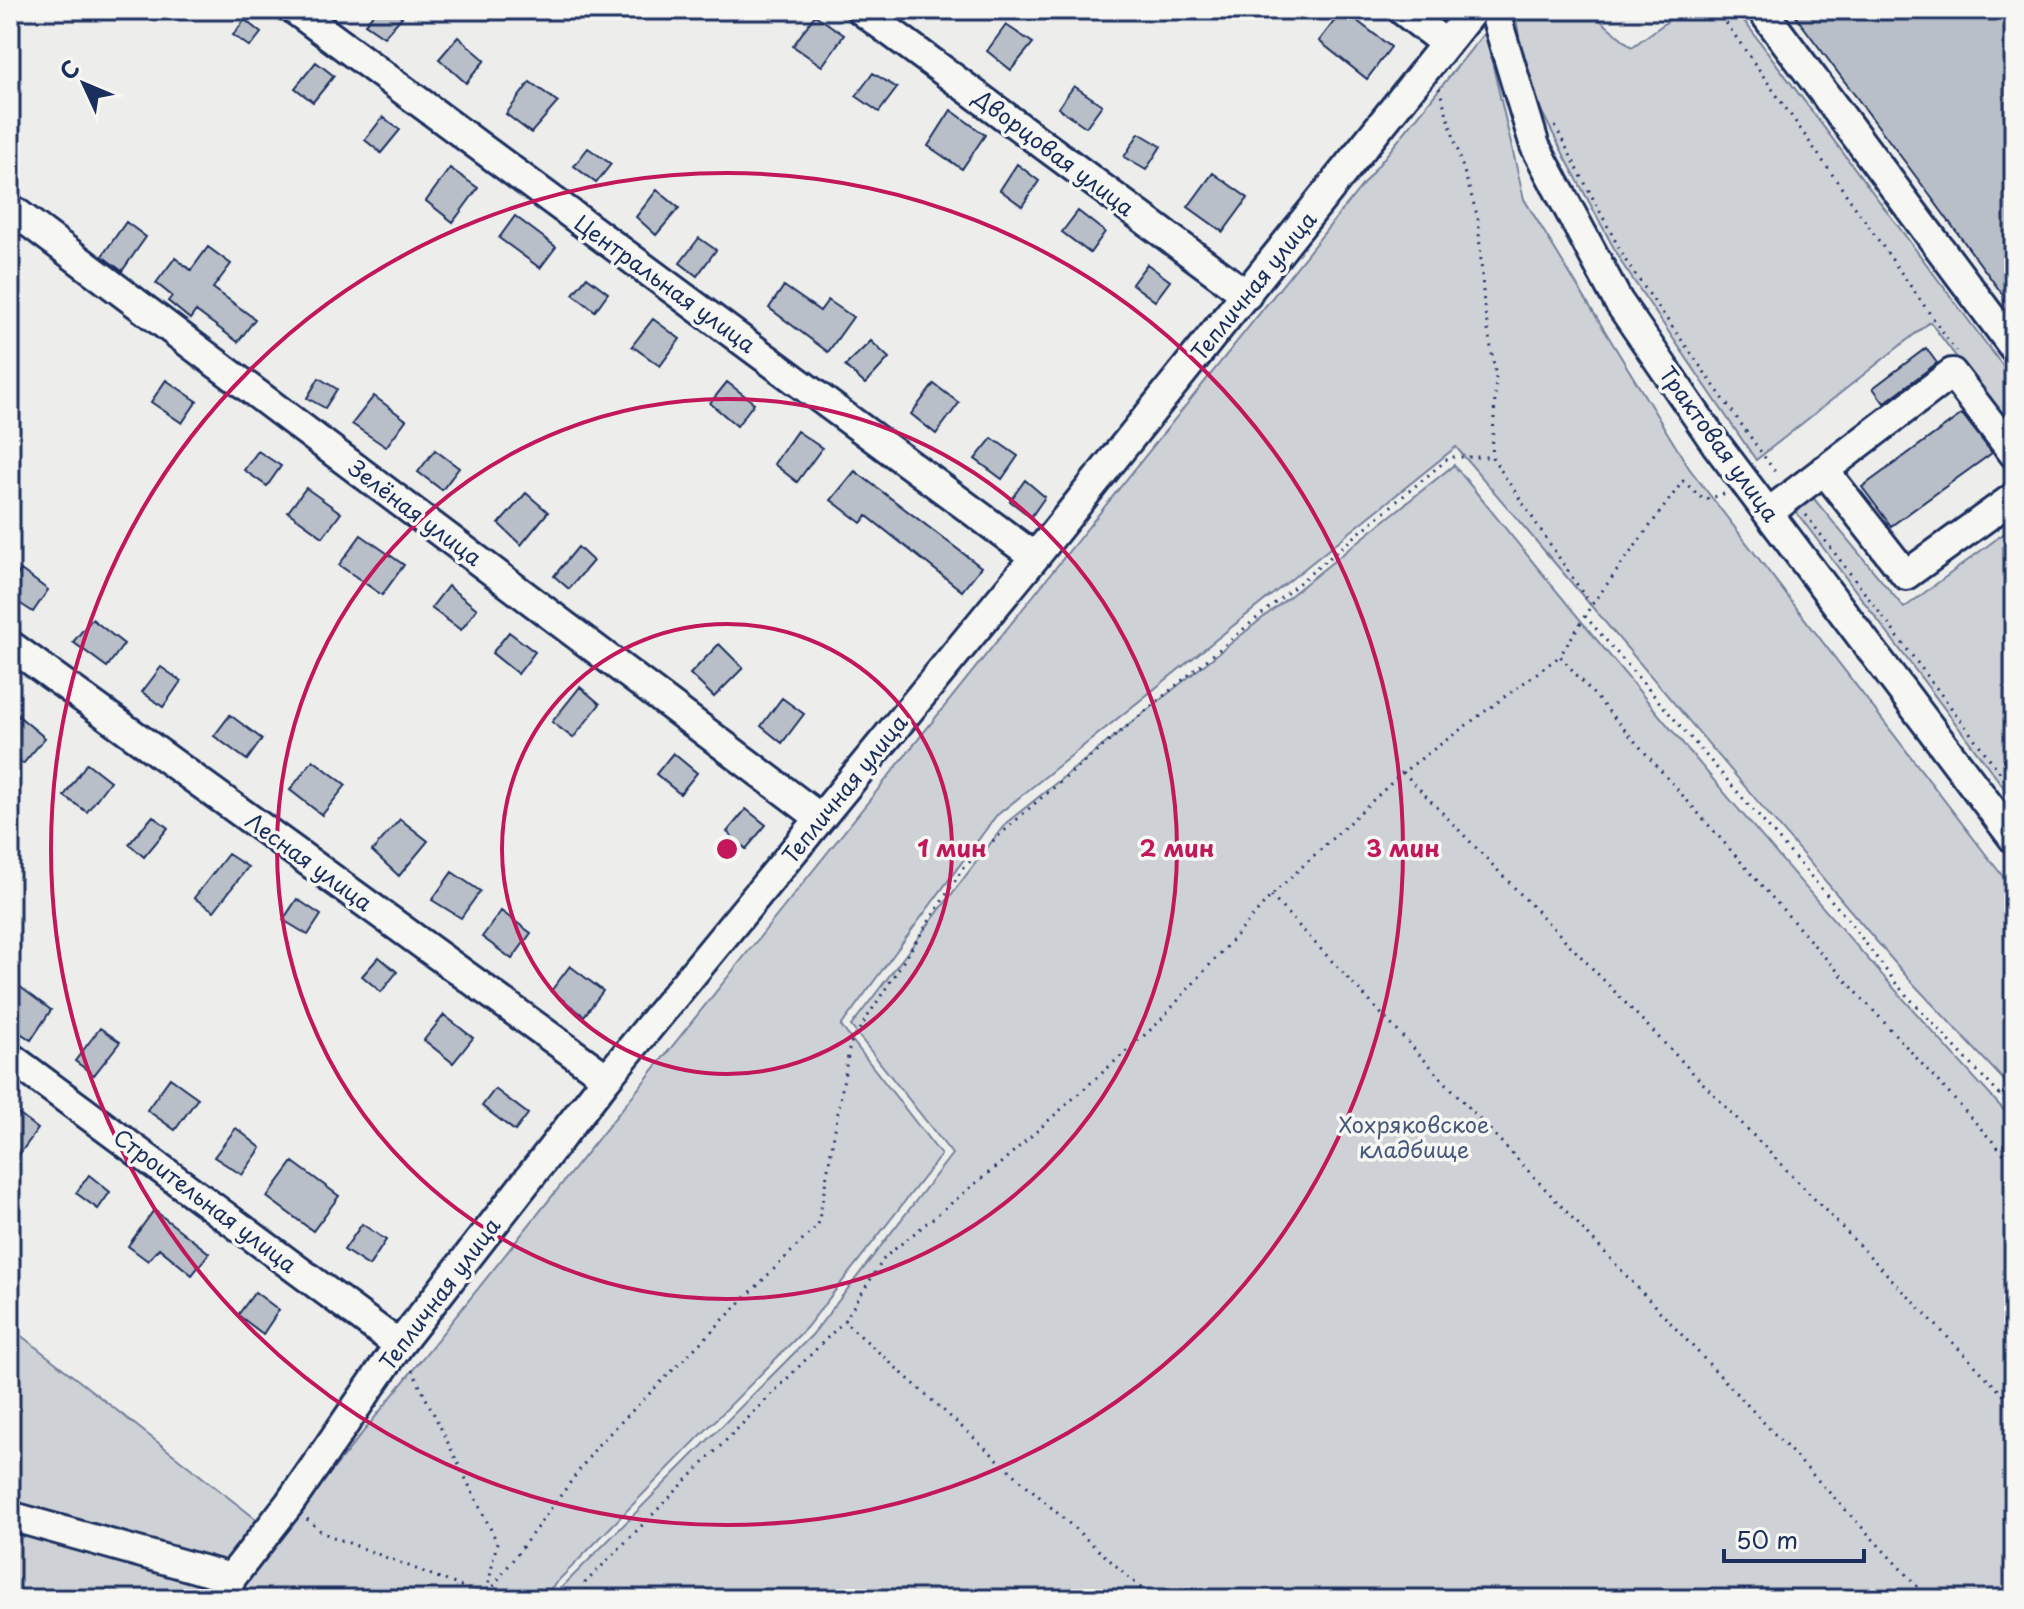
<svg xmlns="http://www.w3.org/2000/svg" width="2024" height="1609" font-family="'Playpen Sans',sans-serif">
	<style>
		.green { fill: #ced2d7; stroke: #74809a; stroke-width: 2 }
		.building { fill: #b9bfc8; stroke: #1b2f5e; stroke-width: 2 }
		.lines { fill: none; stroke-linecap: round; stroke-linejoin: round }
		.minor-casing { stroke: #1b2f5e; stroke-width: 34 }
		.path { stroke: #1b2f5e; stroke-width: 3; stroke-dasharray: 2 6; stroke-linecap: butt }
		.minor { stroke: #f6f6f2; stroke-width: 28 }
		.ring { fill: none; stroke: #c2185b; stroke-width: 4 }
		.labels { text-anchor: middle; stroke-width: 7; stroke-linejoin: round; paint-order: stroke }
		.street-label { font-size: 22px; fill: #1b2f5e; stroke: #f6f6f2 }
		.park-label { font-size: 22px; fill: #48587c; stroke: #f6f6f2 }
		.centre { fill: #c2185b; stroke: #f6f6f2; stroke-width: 4 }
		.ring-label { font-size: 24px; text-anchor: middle; font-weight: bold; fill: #c2185b; stroke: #f6f6f2; stroke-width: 7; stroke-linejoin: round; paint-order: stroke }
	</style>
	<rect width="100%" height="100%" fill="#edeeec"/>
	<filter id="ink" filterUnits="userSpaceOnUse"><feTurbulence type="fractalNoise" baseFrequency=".0125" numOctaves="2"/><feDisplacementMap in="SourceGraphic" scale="16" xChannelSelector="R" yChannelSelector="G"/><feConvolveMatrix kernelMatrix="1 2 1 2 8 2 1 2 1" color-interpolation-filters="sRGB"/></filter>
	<g filter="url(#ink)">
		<path class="green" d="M 1515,10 L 1588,10 L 1632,47 L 1683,10 L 1736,10 L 2014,381 L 2014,434 L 1930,322 L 1756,460 L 1623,265 L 1566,159 L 1525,79 Z
			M 1485,32 L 1524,199 L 1689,468 L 2014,891 L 2014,1091 L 1907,977 L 1456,447 L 996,816 L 841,1026 L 941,1155 L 806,1328 L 549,1590 L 551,1599 L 10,1599 L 10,1327 L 279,1537 Z
			M 1454,465 C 1635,689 1819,910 2014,1121 L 2014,1599 L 559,1599 L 557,1592 L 812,1335 L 952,1154 L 851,1026 L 1006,823 Z
			M 1810,494 L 1904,608 L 2014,526 L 2014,801 L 1797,513 Z"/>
		<path class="building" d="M 377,10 L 392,10 L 402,17 L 384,37 L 365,24 Z
			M 1343,10 L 1391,47 L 1367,79 L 1319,41 Z
			M 1791,10 L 2014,10 L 2014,310 L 1920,182 Z
			M 815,15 L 844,35 L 822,66 L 793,46 Z
			M 245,20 L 261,33 L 250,47 L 233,35 Z
			M 1006,25 L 1033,43 L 1011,70 L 987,51 Z
			M 458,37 L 485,60 L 466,83 L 439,59 Z
			M 316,62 L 334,76 L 313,102 L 295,88 Z
			M 873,73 L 897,88 L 879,112 L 856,96 Z
			M 530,82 L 558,102 L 531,133 L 506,114 Z
			M 1074,86 L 1102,105 L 1086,127 L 1058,108 Z
			M 951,110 L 985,135 L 962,169 L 928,146 Z
			M 383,117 L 400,130 L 381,153 L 365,140 Z
			M 1139,133 L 1161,146 L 1146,170 L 1124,157 Z
			M 588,148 L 611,164 L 596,183 L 574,166 Z
			M 1017,164 L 1039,181 L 1022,206 L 1000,190 Z
			M 450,168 L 478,188 L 453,222 L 426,201 Z
			M 1213,173 L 1248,198 L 1223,232 L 1188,207 Z
			M 657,190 L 679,208 L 656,235 L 636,217 Z
			M 1078,211 L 1105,232 L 1090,253 L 1062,232 Z
			M 515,216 L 556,247 L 540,268 L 499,238 Z
			M 126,222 L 146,237 L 122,271 L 102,256 Z
			M 699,238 L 716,250 L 697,276 L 680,263 Z
			M 208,247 L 231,264 L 213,288 L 255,319 L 238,342 L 196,311 L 190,319 L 168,301 L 172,296 L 156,283 L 175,258 L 191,270 Z
			M 1147,264 L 1170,281 L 1155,301 L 1132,284 Z
			M 587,277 L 608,293 L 595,311 L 573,294 Z
			M 784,286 L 820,311 L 828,300 L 853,317 L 828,352 L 769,308 Z
			M 653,319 L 680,339 L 660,366 L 632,346 Z
			M 871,341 L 889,358 L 865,384 L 845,366 Z
			M 1926,348 L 1937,363 L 1884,403 L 1873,388 Z
			M 319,378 L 337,389 L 325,408 L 307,398 Z
			M 166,380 L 197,401 L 182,423 L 151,402 Z
			M 727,382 L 754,403 L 737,426 L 710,403 Z
			M 934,384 L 959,403 L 936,434 L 911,414 Z
			M 374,396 L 406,420 L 386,447 L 352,424 Z
			M 1962,414 L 1992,453 L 1891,526 L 1862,487 Z
			M 797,431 L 822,448 L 797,482 L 774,464 Z
			M 992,438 L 1018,456 L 1002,479 L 975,459 Z
			M 435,450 L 459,468 L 442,490 L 418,472 Z
			M 258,451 L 281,466 L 267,486 L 244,470 Z
			M 855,471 L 981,567 L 962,591 L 867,516 L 861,523 L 831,500 Z
			M 1025,480 L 1045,497 L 1031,517 L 1010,501 Z
			M 306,488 L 341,513 L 323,537 L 288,512 Z
			M 526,493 L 548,512 L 521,545 L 499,524 Z
			M 361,535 L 404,565 L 382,595 L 339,565 Z
			M 578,547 L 593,561 L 569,589 L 554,576 Z
			M 21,570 L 48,590 L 33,612 L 10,597 L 10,585 Z
			M 448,586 L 477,609 L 461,630 L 431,608 Z
			M 92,619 L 124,644 L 107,667 L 73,642 Z
			M 509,632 L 535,652 L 518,674 L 492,653 Z
			M 719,644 L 743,668 L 714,697 L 690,674 Z
			M 161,667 L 181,681 L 163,707 L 142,692 Z
			M 580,687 L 600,704 L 573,738 L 552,722 Z
			M 782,698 L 804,714 L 782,743 L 761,726 Z
			M 10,709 L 45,738 L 23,764 L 10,754 Z
			M 230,715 L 262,739 L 247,760 L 214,736 Z
			M 673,753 L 697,773 L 680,794 L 656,774 Z
			M 313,760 L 346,785 L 322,815 L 290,790 Z
			M 87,763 L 110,781 L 87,812 L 64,796 Z
			M 746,809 L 766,825 L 746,849 L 727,832 Z
			M 153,816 L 168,828 L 144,857 L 129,844 Z
			M 400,819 L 428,841 L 399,876 L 372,851 Z
			M 228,854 L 248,867 L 214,911 L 194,898 Z
			M 452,872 L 480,891 L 461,918 L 432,900 Z
			M 297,899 L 321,915 L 308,935 L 283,920 Z
			M 501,911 L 531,933 L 512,959 L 482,937 Z
			M 379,957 L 397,972 L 381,992 L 362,976 Z
			M 570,966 L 603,991 L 584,1016 L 551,991 Z
			M 19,986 L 51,1010 L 31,1040 L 10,1026 L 10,998 Z
			M 444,1015 L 473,1038 L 453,1063 L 424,1040 Z
			M 100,1028 L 120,1042 L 94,1075 L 75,1061 Z
			M 170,1078 L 198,1098 L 175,1130 L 147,1110 Z
			M 495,1089 L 528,1114 L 515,1131 L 482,1106 Z
			M 17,1113 L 38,1129 L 10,1167 L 10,1122 Z
			M 236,1128 L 261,1148 L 242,1175 L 214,1157 Z
			M 293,1162 L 339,1196 L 313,1231 L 267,1197 Z
			M 89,1175 L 110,1192 L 98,1209 L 76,1193 Z
			M 154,1210 L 209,1253 L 192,1275 L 159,1248 L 148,1261 L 128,1246 Z
			M 362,1224 L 386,1240 L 369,1266 L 344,1250 Z
			M 255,1292 L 279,1310 L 263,1334 L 238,1315 Z"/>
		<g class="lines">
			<g class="minor-casing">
				<path id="minor" d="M 295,10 L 1035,557
					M 861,10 L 1247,295
					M 1402,10 L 1446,44
					M 1494,10 L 1535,146 L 1618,301 L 1716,444 L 2014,839
					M 1762,10 L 2014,348
					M 10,208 L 820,818
					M 1824,470 L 1906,575 L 2014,497
					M 1768,513 L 1952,373 L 2014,454
					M 10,645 L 607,1078
					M 10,1057 L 399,1345
					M 10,1516 L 231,1578
					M 226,1599 L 231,1578 L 289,1504 L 399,1345 L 607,1078 L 1035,557 L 1473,10"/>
			</g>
			<path class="path" d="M 1717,10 L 1956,351
				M 1439,88 L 1478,218 L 1484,306 L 1496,378 L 1492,457 L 1590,604
				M 1555,126 L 1627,263 L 1778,476
				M 1724,494 L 1704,500 L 1683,481 L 1591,606 L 1560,656 L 1821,953 L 2014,1165
				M 1806,515 L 2014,791
				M 1585,616 L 1845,916 L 1898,986 L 2014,1110
				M 1403,772 L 2014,1406
				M 1271,896 L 1929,1599
				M 412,1370 L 497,1542 L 486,1596 L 496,1599
				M 307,1519 L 323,1533 L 486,1596 L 598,1445 L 818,1225 L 850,1044 L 964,867 L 1034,804 L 1450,457 L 1492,457
				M 588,1599 L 585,1583 L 844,1321
				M 1153,1599 L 844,1321 L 885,1257 L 1002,1162 L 1158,1023 L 1271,896 L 1403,772 L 1560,656"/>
			<use href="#minor" class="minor"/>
		</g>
	</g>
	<g class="ring">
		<circle cx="727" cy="849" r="225"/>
		<circle cx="727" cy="849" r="450"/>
		<circle cx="727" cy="849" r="676"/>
	</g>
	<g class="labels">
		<g class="street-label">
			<text transform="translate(1054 153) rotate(37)" y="8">Дворцовая улица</text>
			<text transform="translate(665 284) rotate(36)" y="8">Центральная улица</text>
			<text transform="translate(1254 286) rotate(-51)" y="8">Тепличная улица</text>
			<text transform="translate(1719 444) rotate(54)" y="8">Трактовая улица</text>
			<text transform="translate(415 513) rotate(37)" y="8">Зелёная улица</text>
			<text transform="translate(845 789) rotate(-51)" y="8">Тепличная улица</text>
			<text transform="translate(309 862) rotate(36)" y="8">Лесная улица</text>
			<text transform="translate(205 1201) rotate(37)" y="8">Строительная улица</text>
			<text transform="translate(440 1294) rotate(-53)" y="8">Тепличная улица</text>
		</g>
		<g class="park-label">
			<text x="1414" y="1133">Хохряковское<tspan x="1414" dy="25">кладбище</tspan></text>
		</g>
	</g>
	<circle cx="727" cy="849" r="12" class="centre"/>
	<g class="ring-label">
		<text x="952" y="857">1 мин</text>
		<text x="1177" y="857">2 мин</text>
		<text x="1403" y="857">3 мин</text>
	</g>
	<rect width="2024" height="1609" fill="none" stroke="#f6f6f2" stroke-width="40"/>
	<rect x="20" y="20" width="1984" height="1569" fill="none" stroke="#1b2f5e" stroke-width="3" filter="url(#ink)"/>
	<g transform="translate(84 84) rotate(314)" stroke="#f6f6f2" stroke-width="6" paint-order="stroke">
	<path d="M0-6L14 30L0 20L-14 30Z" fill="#1b2f5e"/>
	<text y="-12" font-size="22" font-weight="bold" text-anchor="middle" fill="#1b2f5e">С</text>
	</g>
	<path d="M1724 1549v12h140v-12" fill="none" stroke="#1b2f5e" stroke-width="4"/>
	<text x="1736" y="1549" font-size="24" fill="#1b2f5e" stroke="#f6f6f2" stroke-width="6" paint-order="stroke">50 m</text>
</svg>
